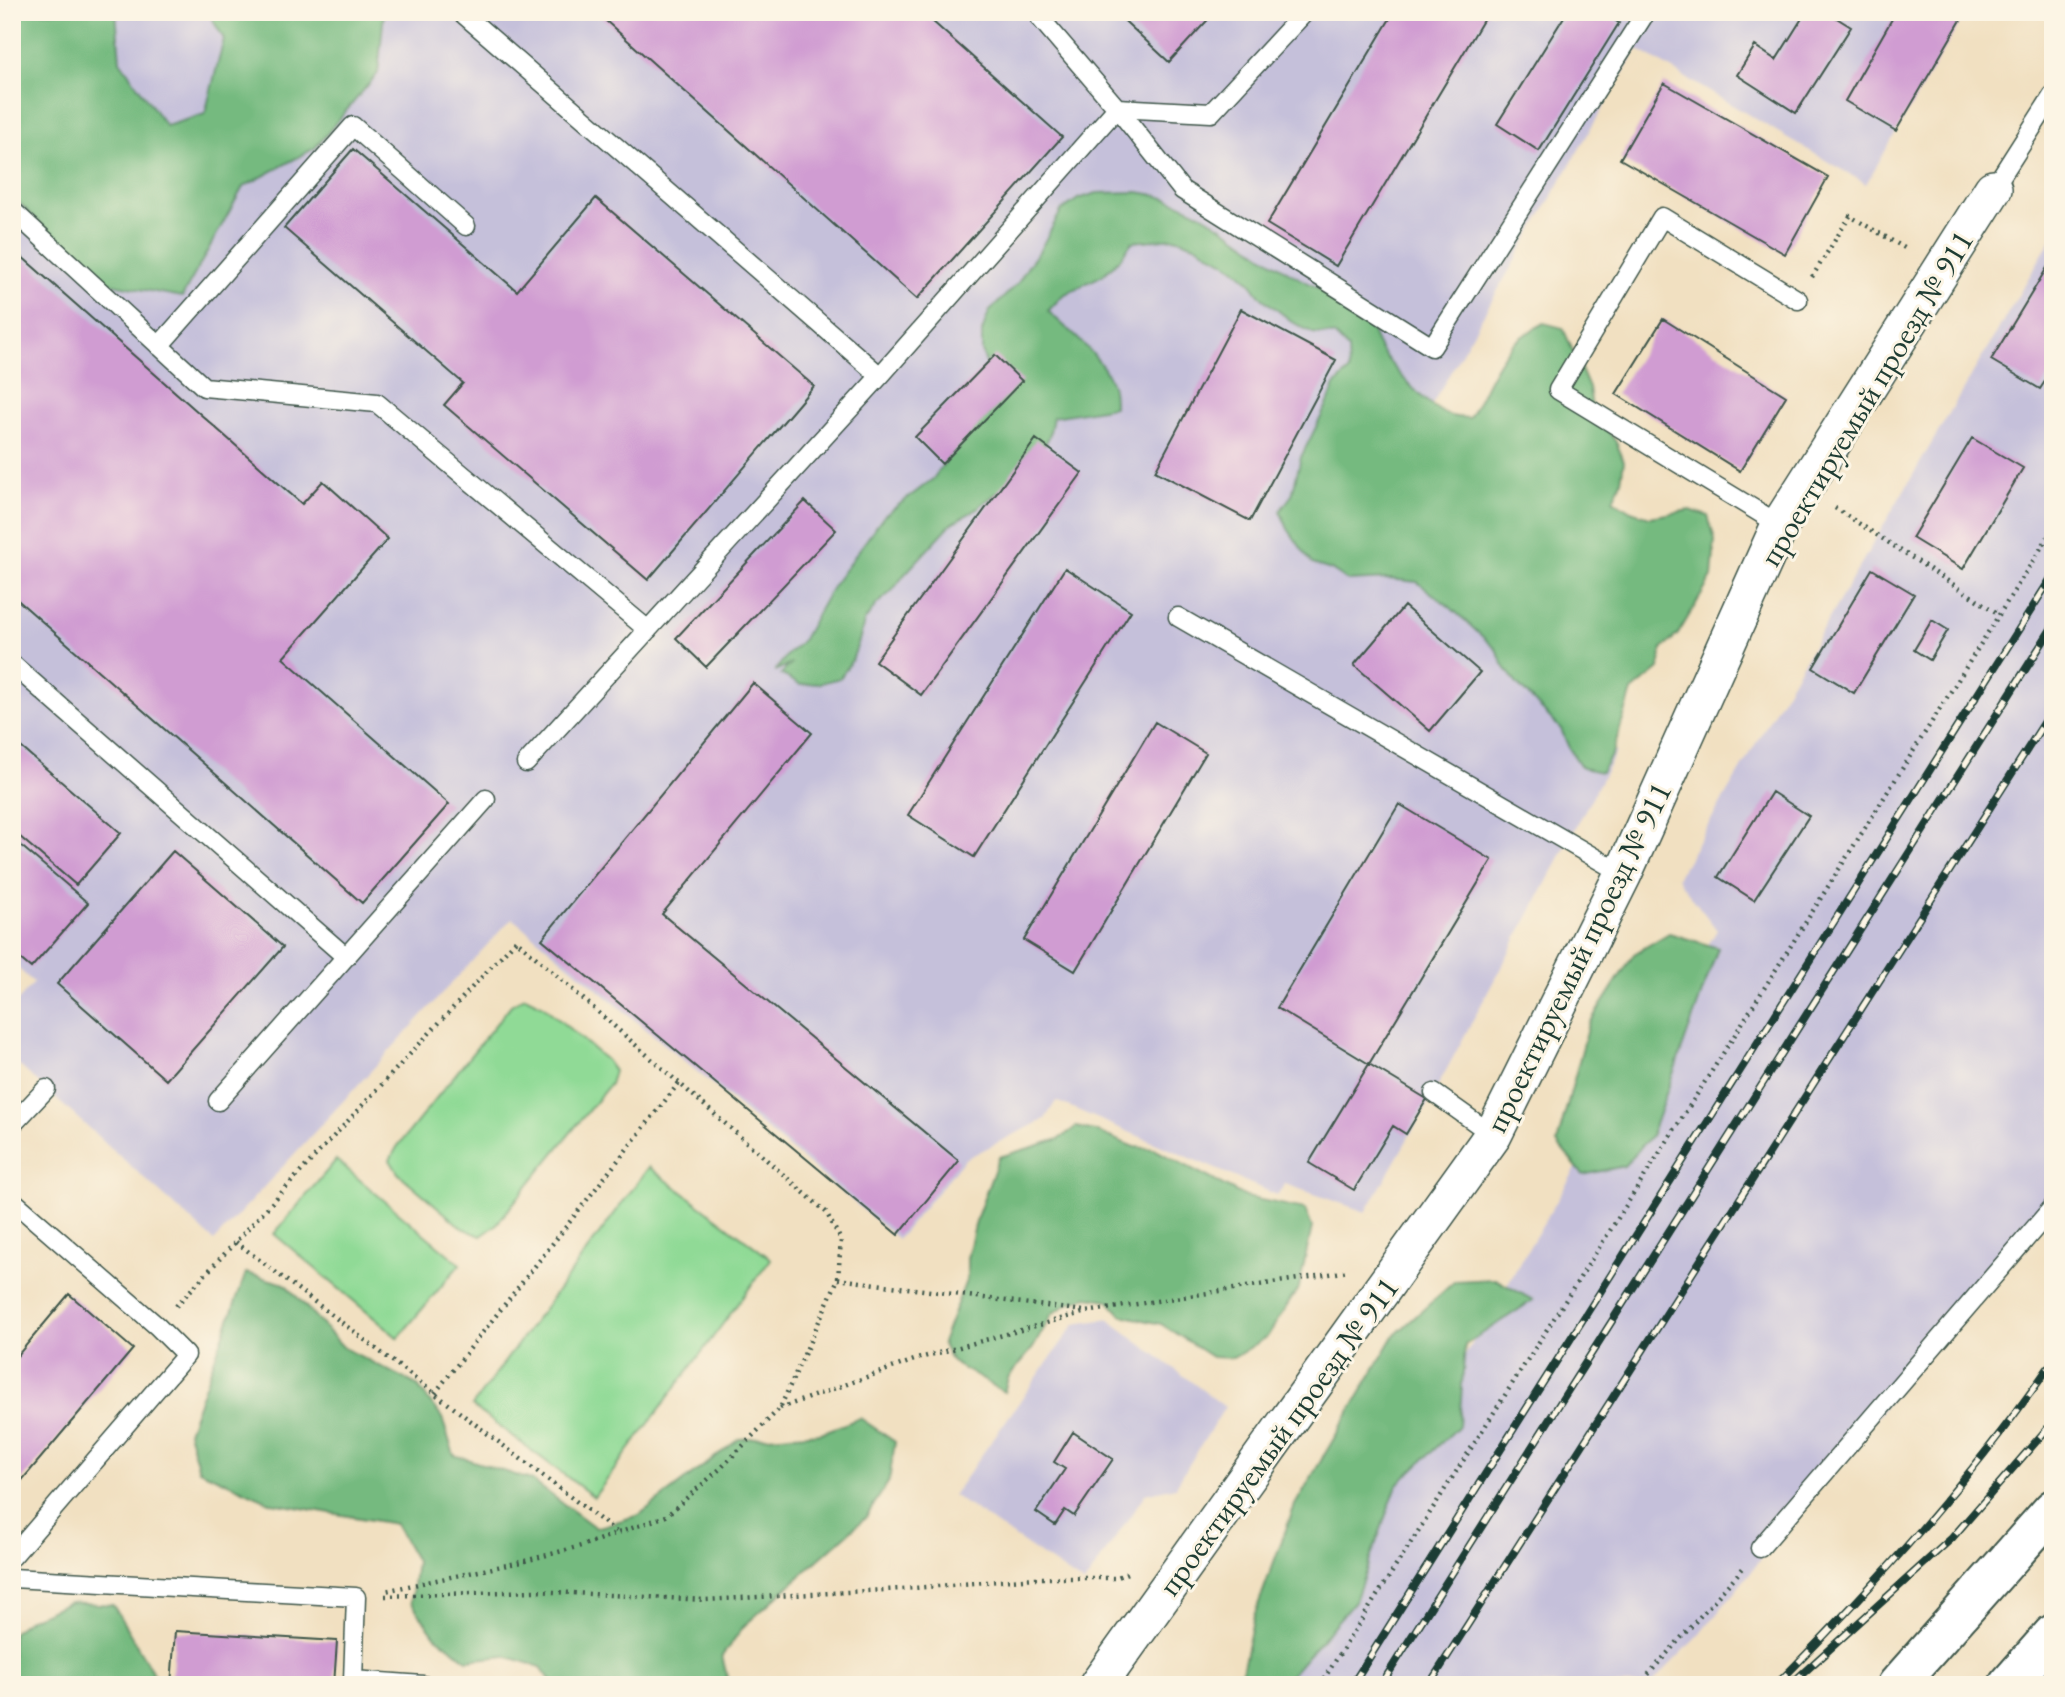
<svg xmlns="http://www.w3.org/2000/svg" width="2065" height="1697" font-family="'EB Garamond',serif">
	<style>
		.industrial { fill: #c5c0da }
		.green { fill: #90da96; stroke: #588c65; stroke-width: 2 }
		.forest { fill: #74ba7f; stroke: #4a7c5a; stroke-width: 2 }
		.building { fill: #d09cd2 }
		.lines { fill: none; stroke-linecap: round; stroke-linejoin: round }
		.service-casing { stroke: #3e5549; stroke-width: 21 }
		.minor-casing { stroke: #3e5549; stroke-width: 40 }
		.primary-casing { stroke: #3e5549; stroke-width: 42 }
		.path { stroke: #3e5549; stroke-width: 4.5; stroke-dasharray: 2 5; stroke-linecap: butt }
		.service { stroke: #fff; stroke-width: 18 }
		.minor { stroke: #fff; stroke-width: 37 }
		.primary { stroke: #fff; stroke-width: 38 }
		.rail-casing { stroke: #1f3d34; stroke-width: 8 }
		.rail { stroke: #fcf5e5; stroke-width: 5; stroke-dasharray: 16; stroke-linecap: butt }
		.labels { text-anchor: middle; stroke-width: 6; stroke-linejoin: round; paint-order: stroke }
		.street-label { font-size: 32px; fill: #1f3d34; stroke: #fcf5e5 }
	</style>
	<rect width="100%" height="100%" fill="#fcf5e5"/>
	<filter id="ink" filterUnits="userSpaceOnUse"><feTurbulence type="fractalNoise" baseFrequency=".0143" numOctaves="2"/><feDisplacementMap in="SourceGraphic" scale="14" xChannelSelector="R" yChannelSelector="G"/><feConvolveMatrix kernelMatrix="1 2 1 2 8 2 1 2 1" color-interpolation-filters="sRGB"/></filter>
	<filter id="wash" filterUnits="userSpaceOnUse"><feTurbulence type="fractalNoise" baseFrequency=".00686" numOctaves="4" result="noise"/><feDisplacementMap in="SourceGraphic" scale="28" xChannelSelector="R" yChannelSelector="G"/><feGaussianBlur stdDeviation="1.57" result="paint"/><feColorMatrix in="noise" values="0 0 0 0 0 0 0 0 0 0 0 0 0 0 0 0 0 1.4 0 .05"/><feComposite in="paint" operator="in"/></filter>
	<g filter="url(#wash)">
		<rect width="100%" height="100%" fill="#f1e0c1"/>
		<path class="industrial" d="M 12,12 L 1966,12 L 1866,184 L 1637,49 L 1427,413 L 1593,739 L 1616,752 L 1434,1093 L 1366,1212 L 1285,1184 L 1277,1195 L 1056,1101 L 1045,1119 L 965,1159 L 898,1239 L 512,918 L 214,1241 L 12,1059 L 12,1007 L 34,983 L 12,963 Z
			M 2053,236 L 2053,1190 L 1972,1299 L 1703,1631 L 1650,1685 L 1264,1685 L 1359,1535 L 1717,930 L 1677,878 Z
			M 1108,1319 L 1225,1407 L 1175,1487 L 1145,1494 L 1084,1584 L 953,1495 L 1075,1324 Z"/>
		<path class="green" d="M 525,997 L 542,1005 L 606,1060 L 614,1071 L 610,1084 L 495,1226 L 481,1236 L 462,1228 L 398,1173 L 390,1160 L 397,1147 L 511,1005 Z
			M 336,1160 L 460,1264 L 398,1338 L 274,1234 Z
			M 649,1167 L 771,1259 L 594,1497 L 472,1406 Z"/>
		<path class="forest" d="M 18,12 L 116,12 L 120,61 L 166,126 L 205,114 L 224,39 L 208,12 L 384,12 L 378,73 L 315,148 L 243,187 L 182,297 L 102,282 L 12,196 L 12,19 Z
			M 1138,192 C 1194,199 1236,239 1282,268 C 1299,279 1317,287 1334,296 C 1342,299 1351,303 1357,308 C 1373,321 1368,324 1375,339 C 1383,359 1428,408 1448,415 C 1454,418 1463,417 1469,418 C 1483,396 1491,370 1508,350 C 1517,338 1531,331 1544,323 L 1563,328 L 1589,388 L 1592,408 L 1616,442 L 1624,461 L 1621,481 L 1613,500 L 1631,511 L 1650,517 L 1690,510 L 1708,516 L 1715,540 L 1712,577 L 1678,634 L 1662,649 L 1659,669 L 1632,691 L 1612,754 L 1601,772 L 1582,768 L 1569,748 L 1561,729 L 1517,684 L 1504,666 L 1496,649 L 1450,607 L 1417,582 L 1388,579 L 1348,581 L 1331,570 L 1312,564 L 1288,529 L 1280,511 L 1292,495 L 1301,457 L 1328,403 L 1335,385 L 1349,371 L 1348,349 L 1334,335 L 1313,333 L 1294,323 L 1262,298 L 1249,281 L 1233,267 L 1195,245 L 1175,238 L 1132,242 L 1119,260 L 1103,275 L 1063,295 L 1048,311 C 1069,331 1103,357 1112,385 C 1114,391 1114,400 1114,407 L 1053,417 L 1049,437 L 1039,455 L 1007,485 L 972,512 L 952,523 L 905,574 L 892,591 L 876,605 L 864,622 L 859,641 L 852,660 L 840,678 L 821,683 L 800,685 L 781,674 L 792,663 L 775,671 L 787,655 L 802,641 L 832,587 L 884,516 L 933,479 L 959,442 L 989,372 L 982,351 L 982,332 L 989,312 L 1018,283 L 1028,266 L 1040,250 L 1061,211 L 1078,199 L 1097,193 Z
			M 1669,933 L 1718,948 L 1651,1136 L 1624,1166 L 1583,1175 L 1557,1143 L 1589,1024 L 1634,954 Z
			M 1076,1127 L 1095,1131 L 1134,1147 L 1154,1149 L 1246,1197 L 1305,1209 L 1312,1227 L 1299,1287 L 1267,1337 L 1233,1358 L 1212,1357 L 1161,1324 L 1121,1315 L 1108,1300 L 1087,1297 L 1069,1303 L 1052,1314 L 1033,1348 L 1008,1378 L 1004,1392 L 952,1362 L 942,1343 L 967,1278 L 967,1258 L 977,1217 L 999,1157 L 1059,1139 Z
			M 246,1273 L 285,1284 L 344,1348 L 417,1385 L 442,1418 L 454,1455 L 531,1480 L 596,1528 L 639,1515 L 739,1439 L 821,1433 L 860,1418 L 895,1442 L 889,1481 L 866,1517 L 744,1626 L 722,1656 L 729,1685 L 554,1685 L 541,1667 L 505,1656 L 467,1660 L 435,1636 L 411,1602 L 416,1561 L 395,1524 L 272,1503 L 199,1470 L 188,1432 Z
			M 1495,1279 L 1533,1300 L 1465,1345 L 1459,1426 L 1397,1485 L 1355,1601 L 1282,1685 L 1239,1685 L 1254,1616 L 1295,1505 L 1394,1336 L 1455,1281 Z
			M 69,1602 L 113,1605 L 160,1685 L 12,1685 L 12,1633 L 30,1619 Z"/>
		<g id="blocks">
			<path class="building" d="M 596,12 L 922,12 L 1062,137 L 917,299 Z
				M 1115,12 L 1215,12 L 1169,62 Z
				M 1394,12 L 1488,12 L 1336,266 L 1267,224 Z
				M 1567,12 L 1602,12 L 1619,23 L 1539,151 L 1497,124 Z
				M 1806,12 L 1827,12 L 1851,27 L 1796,113 L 1737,75 L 1755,46 L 1776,60 Z
				M 1896,12 L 1947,12 L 1961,20 L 1896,131 L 1845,101 Z
				M 1664,83 L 1828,177 L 1785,254 L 1620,159 Z
				M 353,149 L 517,291 L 596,198 L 814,386 L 648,580 L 444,405 L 463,383 L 284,228 Z
				M 12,248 L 302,504 L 323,481 L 388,539 L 283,658 L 449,804 L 362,903 L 12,595 Z
				M 2048,266 L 2053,269 L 2053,369 L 2040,389 L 1991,360 Z
				M 1241,309 L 1336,360 L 1250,521 L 1155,471 Z
				M 1663,319 L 1786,396 L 1740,471 L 1616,394 Z
				M 995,355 L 1022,381 L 942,464 L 915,437 Z
				M 1972,438 L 2023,468 L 1963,569 L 1912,538 Z
				M 1036,439 L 1082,473 L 921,695 L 875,661 Z
				M 805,501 L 836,530 L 706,667 L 676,638 Z
				M 1065,568 L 1131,611 L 974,857 L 908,815 Z
				M 1872,569 L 1914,594 L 1854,693 L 1813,668 Z
				M 1404,606 L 1480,672 L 1430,731 L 1354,665 Z
				M 1932,620 L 1948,630 L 1930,660 L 1914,650 Z
				M 753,683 L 812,733 L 662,914 L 959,1161 L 898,1235 L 542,939 Z
				M 1155,722 L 1206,753 L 1075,971 L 1024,940 Z
				M 15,742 L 121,833 L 76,885 L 12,830 L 12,745 Z
				M 1772,792 L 1809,816 L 1754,900 L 1718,877 Z
				M 1399,804 L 1492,860 L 1369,1064 L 1427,1099 L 1406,1134 L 1393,1126 L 1354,1190 L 1309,1163 L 1369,1064 L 1277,1008 Z
				M 12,838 L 88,903 L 31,968 L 12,952 Z
				M 173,851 L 283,947 L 166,1080 L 57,984 Z
				M 69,1294 L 133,1349 L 12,1492 L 12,1362 Z
				M 1073,1432 L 1113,1459 L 1074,1516 L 1065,1510 L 1055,1525 L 1036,1512 L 1065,1469 L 1054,1462 Z
				M 175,1631 L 337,1641 L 334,1685 L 171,1685 Z"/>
		</g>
	</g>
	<g filter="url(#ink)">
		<use href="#blocks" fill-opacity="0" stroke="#3e5549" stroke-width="2"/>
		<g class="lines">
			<g class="service-casing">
				<path id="service" d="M 461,12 L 880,376 L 1117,108 L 1040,18
					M 1117,108 L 1182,190 L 1432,347 L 1646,12
					M 1117,108 L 1211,113 L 1305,12
					M 1993,189 L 2053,95
					M 12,210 L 204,387 L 377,403 L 648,630
					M 159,346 L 353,126 L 466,226
					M 1780,525 L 1558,390 L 1662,217 L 1798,300
					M 1178,617 L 1623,874
					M 12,664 L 346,957
					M 526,763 L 880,376
					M 1434,1093 L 1493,1135
					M 218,1101 L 486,799
					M 12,1125 L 46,1089
					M 12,1200 L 157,1326 L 186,1355 L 12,1557
					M 1760,1548 L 2053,1207
					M 12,1578 L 356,1597 L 353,1680 L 423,1685"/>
			</g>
			<g class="minor-casing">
				<path id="minor" d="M 1098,1685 L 1493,1135 L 1623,874 L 1780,525 L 1993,189"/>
			</g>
			<g class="primary-casing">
				<path id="primary" d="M 1897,1685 L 2053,1509
					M 2008,1685 L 2053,1634"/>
			</g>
			<path class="path" d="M 1812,277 L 1850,216 L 1908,250
				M 1835,508 L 1999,614
				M 236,1242 L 618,1533
				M 838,1279 L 1084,1311
				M 176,1306 L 516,940 L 826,1212 L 841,1240 L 838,1279 L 780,1408 L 721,1468 L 666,1516 L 581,1546 L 521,1562 L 385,1591
				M 435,1393 L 679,1083
				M 780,1408 L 920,1358 L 1086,1312 L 1349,1271
				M 385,1596 L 534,1591 L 705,1600 L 902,1589 L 1035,1578 L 1115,1578 L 1130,1572
				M 1320,1685 L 1731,1041 L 2053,529
				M 1639,1685 L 1743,1568"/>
			<use href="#service" class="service"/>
			<use href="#minor" class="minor"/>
			<use href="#primary" class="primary"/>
			<g class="rail-casing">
				<path id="rail" d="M 1352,1685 L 2053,575
					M 1381,1685 L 2053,626
					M 1429,1685 L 2053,709
					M 1776,1685 C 1876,1584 1972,1478 2053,1361
					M 1790,1685 L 1952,1538 L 2053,1422"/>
			</g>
			<use href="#rail" class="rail"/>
		</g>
	</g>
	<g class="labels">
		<g class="street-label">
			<text transform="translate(1866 398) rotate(-59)" y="11">проектируемый проезд № 911</text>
			<text transform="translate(1578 957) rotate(-64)" y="11">проектируемый проезд № 911</text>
			<text transform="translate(1278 1436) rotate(-54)" y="11">проектируемый проезд № 911</text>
		</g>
	</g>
	<rect width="2065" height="1697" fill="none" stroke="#fcf5e5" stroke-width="42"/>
</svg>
